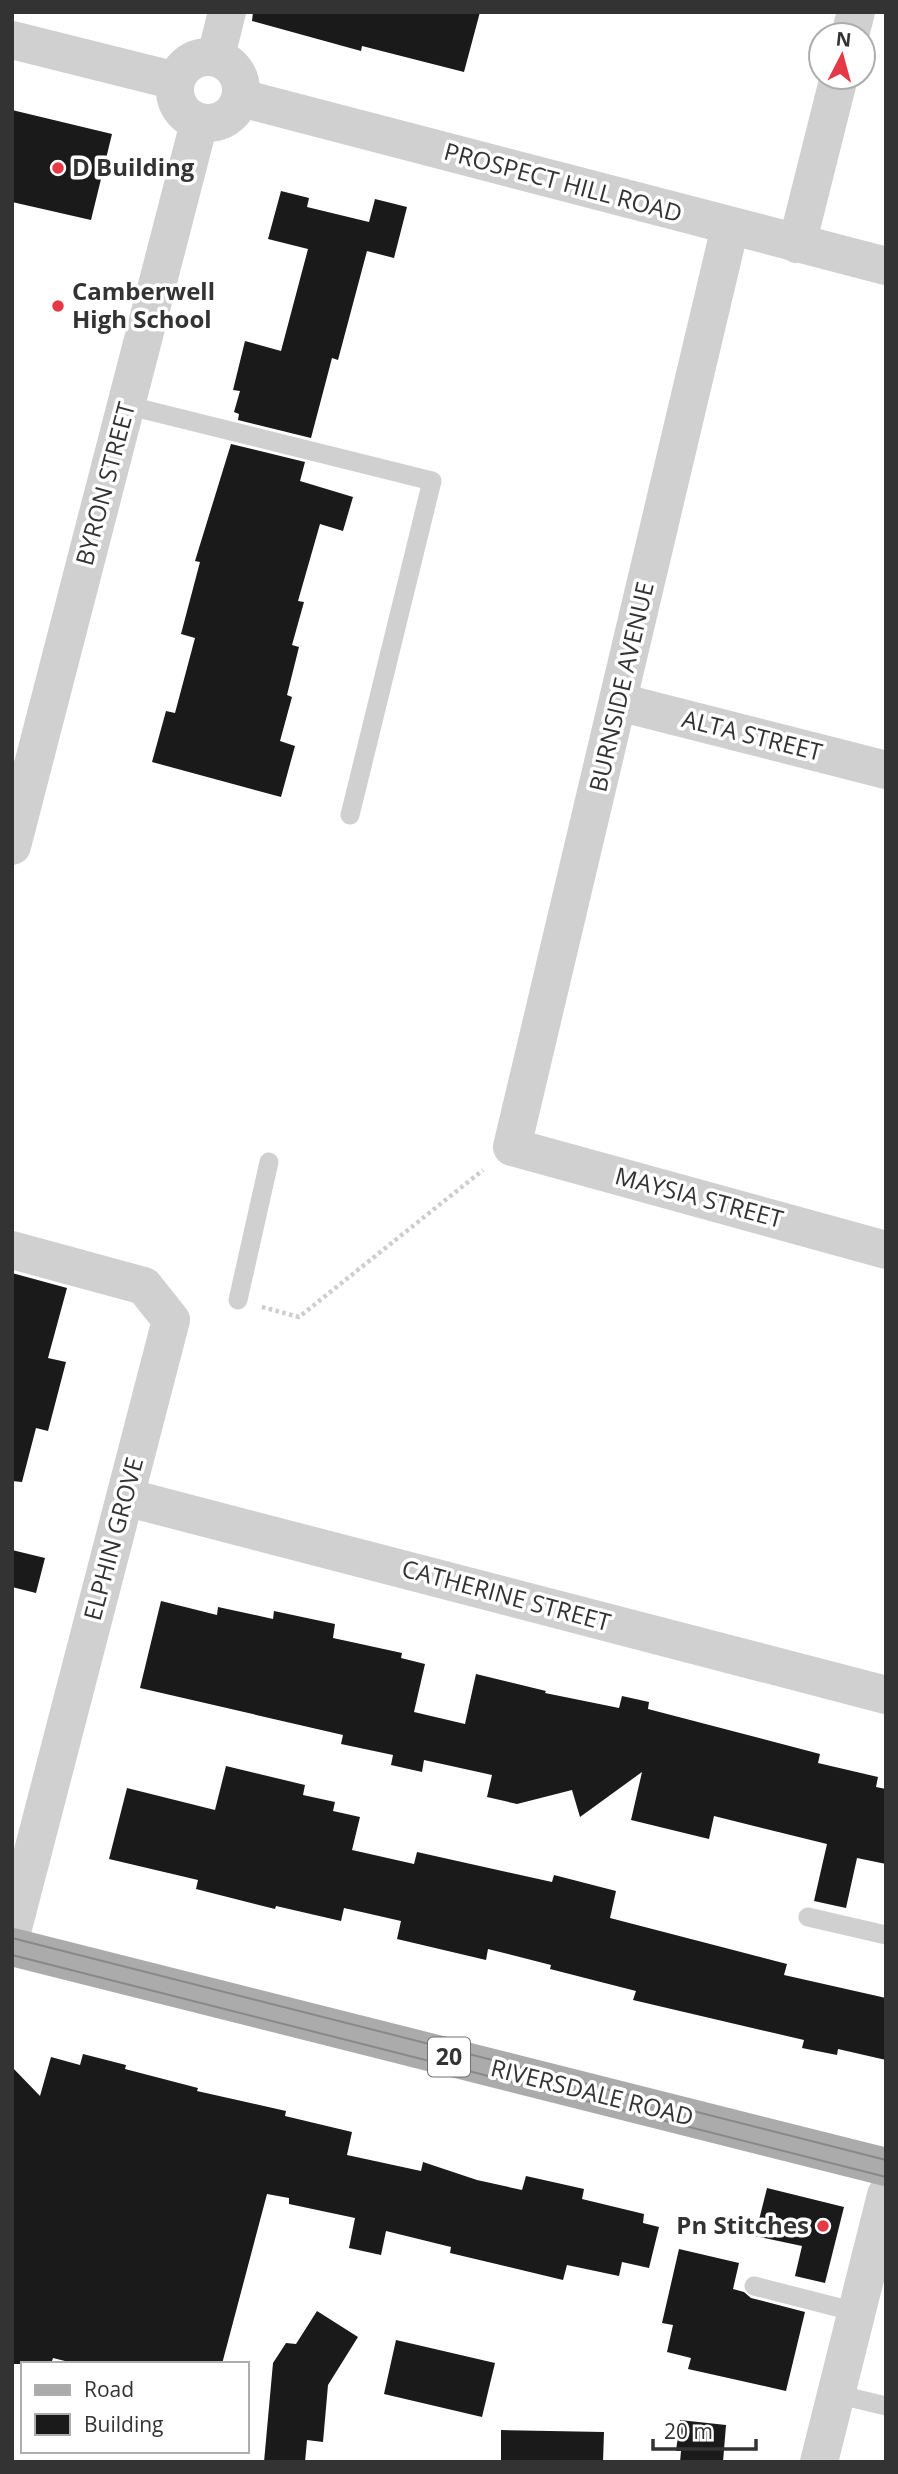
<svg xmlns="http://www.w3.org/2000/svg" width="898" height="2474" font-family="'Open Sans',sans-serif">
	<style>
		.building { fill: #1a1a1a }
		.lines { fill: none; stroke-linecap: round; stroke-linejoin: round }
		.path { stroke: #cdcdcd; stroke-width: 4.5; stroke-dasharray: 3.5 3.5; stroke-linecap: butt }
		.service { stroke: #d0d0d0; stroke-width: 19 }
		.minor { stroke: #d0d0d0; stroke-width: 38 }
		.tertiary { stroke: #d0d0d0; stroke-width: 38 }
		.primary { stroke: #ababab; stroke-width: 38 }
		.tram { stroke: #888; stroke-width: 2 }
		.poi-dot { fill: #e63946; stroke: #fff; stroke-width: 2.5 }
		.labels { text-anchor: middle; stroke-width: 7; stroke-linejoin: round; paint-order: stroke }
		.shield { fill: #fff; stroke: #707070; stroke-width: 2 }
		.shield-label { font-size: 23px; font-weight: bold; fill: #333 }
		.poi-label { font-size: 24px; font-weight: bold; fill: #333; stroke: #fff; text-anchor: start }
		.street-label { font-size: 24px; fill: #333; stroke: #fff }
	</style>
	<rect width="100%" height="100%" fill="#fff"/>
	<path class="building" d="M 253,12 L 480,12 L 464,72 L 362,46 L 361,51 L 252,21 Z
		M 12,110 L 112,134 L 91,220 L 12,202 Z
		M 281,191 L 309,198 L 307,207 L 369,222 L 375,199 L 407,207 L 394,258 L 367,251 L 338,360 L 332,358 L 311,438 L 238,420 L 239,414 L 234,412 L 240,391 L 233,390 L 245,341 L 281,351 L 308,249 L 268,239 Z
		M 231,444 L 305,462 L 300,481 L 353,497 L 343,531 L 320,524 L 298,601 L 304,602 L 292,645 L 299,647 L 287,695 L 292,697 L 280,741 L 295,746 L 281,797 L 152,762 L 166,711 L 175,713 L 195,638 L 181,634 L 200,562 L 195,561 Z
		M 12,1273 L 67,1288 L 48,1358 L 66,1362 L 48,1431 L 36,1428 L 22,1482 L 12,1481 Z
		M 12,1550 L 45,1558 L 36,1593 L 12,1587 Z
		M 161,1601 L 217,1615 L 218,1607 L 273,1619 L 274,1611 L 335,1624 L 333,1638 L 402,1653 L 401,1658 L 425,1664 L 414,1712 L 465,1724 L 476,1674 L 546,1691 L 545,1693 L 619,1708 L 622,1696 L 649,1702 L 648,1709 L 820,1754 L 818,1763 L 878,1777 L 876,1787 L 886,1789 L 886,1864 L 857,1858 L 846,1908 L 814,1901 L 827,1844 L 714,1816 L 709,1839 L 631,1820 L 642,1772 L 580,1817 L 572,1790 L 517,1804 L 487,1797 L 492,1775 L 424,1760 L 422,1772 L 391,1765 L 393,1755 L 341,1744 L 343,1735 L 140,1688 Z
		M 226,1766 L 305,1785 L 303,1795 L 335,1802 L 333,1811 L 360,1817 L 352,1850 L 414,1864 L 417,1852 L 552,1882 L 554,1875 L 616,1891 L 610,1918 L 787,1964 L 784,1975 L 886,1998 L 886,2060 L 838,2049 L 837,2055 L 802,2048 L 804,2040 L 633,2000 L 636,1991 L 550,1969 L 551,1965 L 488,1949 L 486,1960 L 397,1939 L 401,1921 L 344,1908 L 341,1921 L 276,1906 L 275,1909 L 196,1889 L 198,1880 L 109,1859 L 127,1788 L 215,1810 Z
		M 83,2054 L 126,2065 L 125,2069 L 198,2088 L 197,2091 L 286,2111 L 285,2116 L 352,2132 L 347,2155 L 421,2171 L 423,2162 L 477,2180 L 522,2190 L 526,2176 L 584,2189 L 582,2199 L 644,2214 L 643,2223 L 659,2227 L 649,2268 L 622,2262 L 619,2276 L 567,2265 L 563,2280 L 450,2253 L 451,2247 L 386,2231 L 381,2255 L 349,2248 L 355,2218 L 289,2204 L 289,2198 L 267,2194 L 222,2364 L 77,2364 L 53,2358 L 51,2364 L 12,2364 L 12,2067 L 40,2096 L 51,2057 L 80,2065 Z
		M 767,2188 L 844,2207 L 825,2283 L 795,2276 L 802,2246 L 755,2236 Z
		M 679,2249 L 739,2263 L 733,2289 L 744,2292 L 751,2298 L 805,2312 L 786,2391 L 688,2369 L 691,2358 L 667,2352 L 673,2325 L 662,2323 Z
		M 317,2311 L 358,2337 L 328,2385 L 323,2442 L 307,2440 L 305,2462 L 264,2462 L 273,2363 L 286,2343 L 296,2344 Z
		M 396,2340 L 495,2363 L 482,2417 L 384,2394 Z
		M 680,2420 L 726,2425 L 723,2462 L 680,2462 L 681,2451 L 676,2451 Z
		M 501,2430 L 604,2432 L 603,2462 L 501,2462 Z"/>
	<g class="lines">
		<path class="path" d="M 262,1307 L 299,1317 L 483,1170"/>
		<path class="service" d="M 126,405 L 432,481 L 350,815
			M 238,1300 L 269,1162
			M 808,1917 L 886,1935
			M 754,2286 L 856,2312
			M 836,2394 L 886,2406"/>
		<path class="minor" d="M 850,35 L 856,12
			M 730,227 L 512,1147 L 886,1250
			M 797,244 L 839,77
			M 619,702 L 886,770
			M 12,846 L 199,123
			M 12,1250 L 144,1286 L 171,1320 L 12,1932
			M 125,1497 L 886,1695
			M 819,2462 L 886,2195"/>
		<path class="tertiary" d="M 12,40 L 176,81
			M 216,56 L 227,12
			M175 90a33 33 0 1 1 66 0a33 33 0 1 1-66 0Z
			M 241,98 L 886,266"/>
		<path class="primary" d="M 12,1947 L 886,2167"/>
		<path class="tram" d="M 12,1938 L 886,2160
			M 12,1955 L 886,2177"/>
	</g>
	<g class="poi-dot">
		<circle cx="58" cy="168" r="7"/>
		<circle cx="58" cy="306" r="7"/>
		<circle cx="823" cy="2226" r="7"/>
	</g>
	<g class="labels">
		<rect class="shield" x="428" y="2037.5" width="42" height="39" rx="5"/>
		<g class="shield-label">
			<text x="449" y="2065">20</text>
		</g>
		<g class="poi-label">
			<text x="72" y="176">D Building</text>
			<text x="72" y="300">Camberwell<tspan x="72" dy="28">High School</tspan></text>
			<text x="809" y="2234" text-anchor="end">Pn Stitches</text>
		</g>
		<g class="street-label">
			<text transform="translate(563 183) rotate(15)" y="8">PROSPECT HILL ROAD</text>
			<text transform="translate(106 484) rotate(-75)" y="8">BYRON STREET</text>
			<text transform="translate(622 687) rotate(-77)" y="8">BURNSIDE AVENUE</text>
			<text transform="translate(752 736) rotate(14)" y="8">ALTA STREET</text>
			<text transform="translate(699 1198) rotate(15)" y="8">MAYSIA STREET</text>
			<text transform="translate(114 1539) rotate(-75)" y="8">ELPHIN GROVE</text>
			<text transform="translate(506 1596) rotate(15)" y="8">CATHERINE STREET</text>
			<text transform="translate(592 2093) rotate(14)" y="8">RIVERSDALE ROAD</text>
		</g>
	</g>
	<rect width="898" height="2474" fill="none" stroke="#333333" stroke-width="28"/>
	<rect x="21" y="2362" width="228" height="91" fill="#ffffff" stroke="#adadad" stroke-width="2"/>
	<rect x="35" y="2385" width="35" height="10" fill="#ababab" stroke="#adadad" stroke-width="2"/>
	<text x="84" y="2397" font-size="21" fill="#333333">Road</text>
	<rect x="35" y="2414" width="35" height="21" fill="#1a1a1a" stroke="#adadad" stroke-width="2"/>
	<text x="84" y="2432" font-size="21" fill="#333333">Building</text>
	<g transform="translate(842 56) rotate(6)"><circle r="33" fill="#ffffff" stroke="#adadad" stroke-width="2"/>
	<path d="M0-5L12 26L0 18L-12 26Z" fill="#e63946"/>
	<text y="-10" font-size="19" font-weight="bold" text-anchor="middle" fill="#333333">N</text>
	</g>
	<path d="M653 2439v10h103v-10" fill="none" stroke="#333333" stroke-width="3.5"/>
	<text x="664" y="2439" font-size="21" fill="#333333" stroke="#ffffff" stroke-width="5" paint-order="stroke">20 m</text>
</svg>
